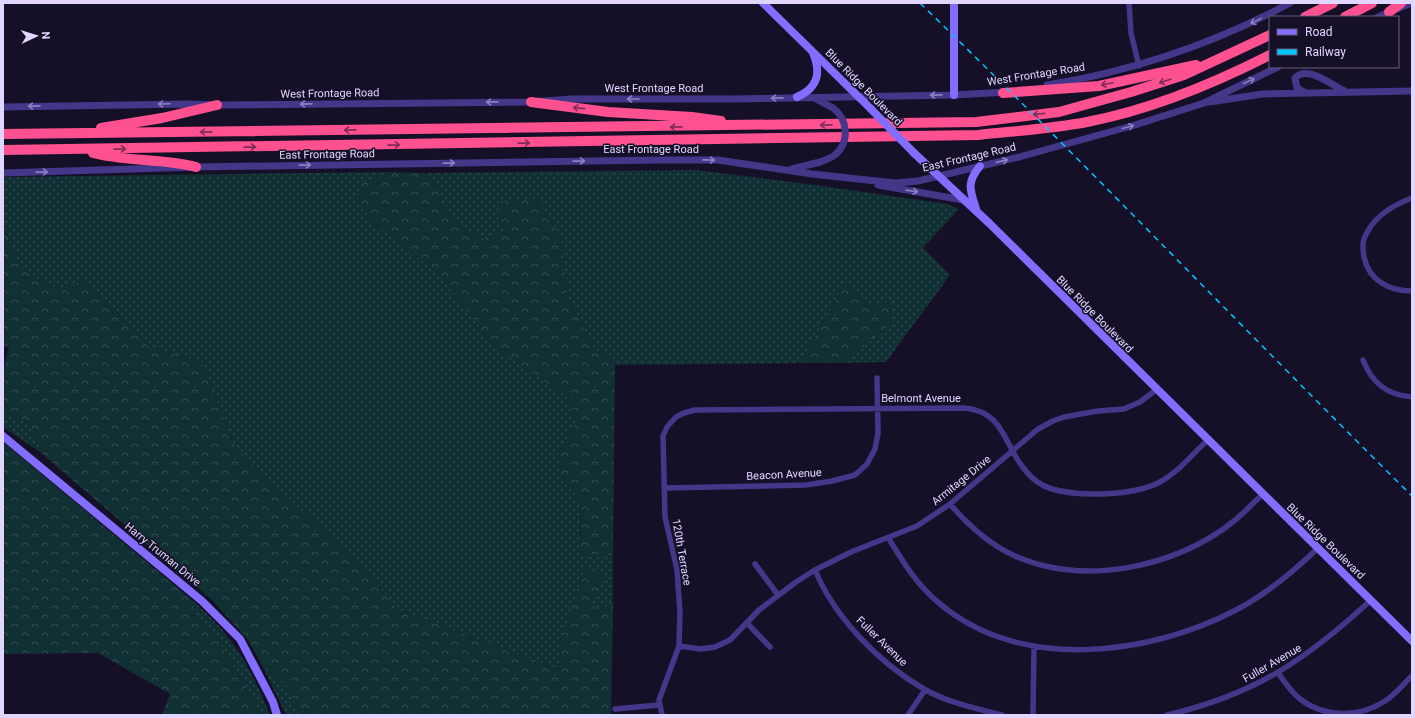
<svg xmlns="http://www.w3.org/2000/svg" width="1415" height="718" font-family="Roboto,sans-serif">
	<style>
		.grass { fill: url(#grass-dots) }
		.forest { fill: url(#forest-crowns) }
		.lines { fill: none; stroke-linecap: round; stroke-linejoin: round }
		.minor { stroke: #44378a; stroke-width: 5.5 }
		.tertiary { stroke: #44378a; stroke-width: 7 }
		.secondary { stroke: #826dff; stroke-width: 8 }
		.motorway { stroke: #ff518f; stroke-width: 10 }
		.rail { stroke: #02c7ff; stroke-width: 1.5; stroke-dasharray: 6 5; stroke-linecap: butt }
		.tertiary-bridge { stroke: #44378a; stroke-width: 7 }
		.secondary-bridge { stroke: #826dff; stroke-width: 8 }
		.oneway { stroke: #8a7fbf }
		.oneway2 { stroke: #7f2d56 }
		.labels { text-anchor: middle; stroke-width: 3; stroke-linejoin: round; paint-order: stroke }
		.street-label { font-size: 11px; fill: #e0d6ff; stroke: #160f28 }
	</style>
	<defs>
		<pattern id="grass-dots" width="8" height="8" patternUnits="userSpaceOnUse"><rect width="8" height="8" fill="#113033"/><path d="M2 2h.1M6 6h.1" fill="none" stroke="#334d52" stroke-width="1.8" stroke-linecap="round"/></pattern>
		<pattern id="forest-crowns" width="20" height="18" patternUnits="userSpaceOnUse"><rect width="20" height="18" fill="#113033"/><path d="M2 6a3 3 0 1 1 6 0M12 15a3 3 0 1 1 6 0" fill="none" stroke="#334d52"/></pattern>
	</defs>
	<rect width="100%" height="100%" fill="#160f28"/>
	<path class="grass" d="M 697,170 L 822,186 L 947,204 L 959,209 L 923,248 L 950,275 L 886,362 L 842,363 L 891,324 L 892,302 L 868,303 L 844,284 L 801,363 L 615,365 L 594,348 L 568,298 L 561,237 L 497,214 L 506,232 L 484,239 L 451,220 L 443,197 L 426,173 Z
		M 394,172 L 376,177 L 372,223 L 397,239 L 440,276 L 494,346 L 568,398 L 576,422 L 558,454 L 563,481 L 580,500 L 581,553 L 595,558 L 613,551 L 613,606 L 591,607 L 562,640 L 559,669 L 397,609 L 366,571 L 235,447 L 202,362 L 147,345 L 87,280 L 58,288 L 40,281 L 17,259 L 3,224 L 3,177 Z
		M 3,413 L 28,423 L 40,452 L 3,427 Z
		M 192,600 C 203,610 214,620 223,631 C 244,656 258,685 270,715 L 259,715 L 257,707 L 223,648 L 196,618 Z
		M 263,667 L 286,685 L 301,715 L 286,715 Z"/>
	<path class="forest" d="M 394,172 L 426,173 L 443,197 L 451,220 L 484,239 L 506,232 L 497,214 L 502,202 L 537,198 L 561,237 L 568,298 L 594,348 L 615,365 L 613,551 L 595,558 L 581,553 L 580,500 L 563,481 L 558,454 L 576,422 L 568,398 L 494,346 L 440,276 L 397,239 L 372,223 L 357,200 L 360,185 L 376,177 Z
		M 3,224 L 17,259 L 40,281 L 58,288 L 87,280 L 147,345 L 202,362 L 235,447 L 366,571 L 397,609 L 559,669 L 562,640 L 584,569 L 604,575 L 591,607 L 613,606 L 611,715 L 301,715 L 286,685 L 263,667 L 248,640 L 213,601 L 40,452 L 28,423 L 3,413 L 3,370 L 9,347 L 3,345 Z
		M 844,284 L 868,303 L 893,301 L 891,324 L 842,363 L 801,363 Z
		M 3,442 L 192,600 L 196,618 L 223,648 L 257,707 L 259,715 L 162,715 L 170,694 L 98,653 L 3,654 Z"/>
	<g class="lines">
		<path class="minor" d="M 1129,3 L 1131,33 L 1139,66
			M 1412,198 C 1393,205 1372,218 1364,239 C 1362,245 1363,251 1364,257 C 1369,281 1390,291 1412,291
			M 1363,360 C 1372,383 1387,395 1412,397
			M 664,488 L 806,485 L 832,481 L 855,475 L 867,464 L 875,449 L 878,433 L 877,378
			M 950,504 C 968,525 987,543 1013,555 C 1082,587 1176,568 1234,521 C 1244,513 1253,503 1263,494
			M 889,539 C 903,562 917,585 939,603 C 1020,672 1148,656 1236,610 C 1267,594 1293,572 1318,548
			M 755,564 L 778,595
			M 815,570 C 835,618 879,663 924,689 C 946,702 977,709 1002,715
			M 747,623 L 770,647
			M 679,646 L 701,649 L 715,647 L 730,640 L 759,610 L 796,582 L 815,570 L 851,552 L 917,526 L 950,504 L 1038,429 L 1053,421 L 1064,417 L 1098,411 L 1124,409 L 1140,402 L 1156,390
			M 1278,673 C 1285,682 1291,692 1300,699 C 1325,718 1359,718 1385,701 C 1395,695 1403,684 1412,676
			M 615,709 L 659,705
			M 662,715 L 659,700 L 679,646 L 680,612 L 677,570 L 665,517 L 663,436 L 667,427 L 676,417 L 684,413 L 695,410 L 965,408 C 1005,412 1004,446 1025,470 C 1032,479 1042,486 1052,489 C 1081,497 1133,496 1160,482 C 1179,472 1192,454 1208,440
			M 908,715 L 925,690
			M 1033,715 L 1034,646
			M 1167,715 C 1254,695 1306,660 1371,600"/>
		<path class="tertiary" d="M 1378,17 L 1411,3
			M 1047,85 C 1134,71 1213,44 1290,3
			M 1304,92 L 1297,88 L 1295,78 C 1307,65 1330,84 1343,90
			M 816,99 L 833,108
			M 1210,102 L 1262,94 L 1412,91
			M 3,107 L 187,104 L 217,105 L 531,102 L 571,99 L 732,99 L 954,95 L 1008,92
			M 792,169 L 820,162
			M 3,173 L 196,167 L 660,160 L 718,160 L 812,174 L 895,183 L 918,181 L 1019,157 L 1135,125 L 1204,103 L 1278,67
			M 878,185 L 963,200"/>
		<path class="secondary" d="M 763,3 L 871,109
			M 954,3 L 954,95
			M 797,97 C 817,88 822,74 813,53
			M 914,153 L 989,223 L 1412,641
			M 977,212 C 971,192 965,184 980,166
			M 3,436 L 202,601 L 240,639 L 273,702 L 277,715"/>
		<path class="motorway" d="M 1389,12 L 1401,3
			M 1305,17 L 1333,3
			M 1345,17 L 1372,3
			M 1003,93 L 1099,86 L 1196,65
			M 531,102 L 608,112 L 692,117 L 721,121
			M 101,128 L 162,118 L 217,105
			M 3,134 L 976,122 L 1059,112 L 1131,92 L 1184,75 L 1270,35
			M 3,150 L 978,135 C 1014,131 1051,129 1087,122 C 1150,110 1213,84 1270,55
			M 93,153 C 127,162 162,158 196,167"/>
		<path class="rail" d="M 920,3 C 1087,165 1247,333 1412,496"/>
		<path class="tertiary-bridge" d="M 820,162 C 825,160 831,158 835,155 C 850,142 848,119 833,108"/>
		<path class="secondary-bridge" d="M 871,109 L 914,153"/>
	</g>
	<defs><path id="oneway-shaft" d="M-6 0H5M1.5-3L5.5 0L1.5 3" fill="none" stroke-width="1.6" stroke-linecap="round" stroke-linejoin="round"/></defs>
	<g class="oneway">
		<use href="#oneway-shaft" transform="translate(1256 21) rotate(154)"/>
		<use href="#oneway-shaft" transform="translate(1249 81) rotate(-25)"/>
		<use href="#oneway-shaft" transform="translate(936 95) rotate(179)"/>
		<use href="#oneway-shaft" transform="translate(777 98) rotate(179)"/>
		<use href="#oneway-shaft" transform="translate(633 99) rotate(180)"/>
		<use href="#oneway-shaft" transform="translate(492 102) rotate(179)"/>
		<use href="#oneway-shaft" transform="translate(164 104) rotate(178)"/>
		<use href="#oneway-shaft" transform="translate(306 104) rotate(179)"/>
		<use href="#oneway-shaft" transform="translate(34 106) rotate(179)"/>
		<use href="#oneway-shaft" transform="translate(1128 127) rotate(-15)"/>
		<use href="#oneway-shaft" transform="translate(709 160) rotate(1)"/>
		<use href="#oneway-shaft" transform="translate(579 161) rotate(-1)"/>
		<use href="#oneway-shaft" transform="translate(1002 161) rotate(-13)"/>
		<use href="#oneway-shaft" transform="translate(449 163) rotate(-1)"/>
		<use href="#oneway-shaft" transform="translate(305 165) rotate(-1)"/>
		<use href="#oneway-shaft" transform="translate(42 172) rotate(-1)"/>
		<use href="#oneway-shaft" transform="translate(912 191) rotate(8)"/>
	</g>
	<g class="oneway2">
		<use href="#oneway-shaft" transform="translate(1165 81) rotate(162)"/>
		<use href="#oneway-shaft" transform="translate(1107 84) rotate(168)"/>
		<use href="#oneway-shaft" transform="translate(579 108) rotate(-173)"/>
		<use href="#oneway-shaft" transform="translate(1039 114) rotate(173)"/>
		<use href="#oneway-shaft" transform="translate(826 125) rotate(179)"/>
		<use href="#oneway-shaft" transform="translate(676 127) rotate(179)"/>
		<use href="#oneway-shaft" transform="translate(350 130) rotate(179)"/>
		<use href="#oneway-shaft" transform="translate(206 132) rotate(179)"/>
		<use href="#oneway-shaft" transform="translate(524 143) rotate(-1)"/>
		<use href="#oneway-shaft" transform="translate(394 145) rotate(-1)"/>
		<use href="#oneway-shaft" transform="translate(250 147) rotate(-1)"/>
		<use href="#oneway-shaft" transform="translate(120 149) rotate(-1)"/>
	</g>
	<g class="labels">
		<g class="street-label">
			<text transform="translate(1036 74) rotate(-9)" y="4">West Frontage Road</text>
			<text transform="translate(864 87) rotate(45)" y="4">Blue Ridge Boulevard</text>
			<text x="654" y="92">West Frontage Road</text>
			<text transform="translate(330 93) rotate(-1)" y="4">West Frontage Road</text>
			<text x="651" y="153">East Frontage Road</text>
			<text transform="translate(327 154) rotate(-1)" y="4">East Frontage Road</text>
			<text transform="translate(969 157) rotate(-13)" y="4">East Frontage Road</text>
			<text transform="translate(1095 314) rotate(45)" y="4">Blue Ridge Boulevard</text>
			<text x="921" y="402">Belmont Avenue</text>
			<text transform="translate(784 474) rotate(-3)" y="4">Beacon Avenue</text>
			<text transform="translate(961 480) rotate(-39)" y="4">Armitage Drive</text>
			<text transform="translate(1326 541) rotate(44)" y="4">Blue Ridge Boulevard</text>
			<text transform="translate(682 552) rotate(80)" y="4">120th Terrace</text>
			<text transform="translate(163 554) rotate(39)" y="4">Harry Truman Drive</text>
			<text transform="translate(882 641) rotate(44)" y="4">Fuller Avenue</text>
			<text transform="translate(1272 663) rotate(-30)" y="4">Fuller Avenue</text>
		</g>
	</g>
	<rect width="1415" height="718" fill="none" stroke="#e0d6ff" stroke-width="8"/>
	<rect x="1269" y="16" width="130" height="52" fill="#160f28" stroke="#675f7e"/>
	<rect x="1277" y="29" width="20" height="6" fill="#826dff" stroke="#675f7e"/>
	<text x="1305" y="36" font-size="12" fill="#e0d6ff">Road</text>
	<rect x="1277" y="49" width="20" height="6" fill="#02c7ff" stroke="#675f7e"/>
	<text x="1305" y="56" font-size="12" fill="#e0d6ff">Railway</text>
	<g transform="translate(36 36) rotate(86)" stroke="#160f28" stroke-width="3" paint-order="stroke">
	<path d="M0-3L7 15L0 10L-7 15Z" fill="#e0d6ff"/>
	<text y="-6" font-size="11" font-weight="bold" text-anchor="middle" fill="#e0d6ff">N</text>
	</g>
</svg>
